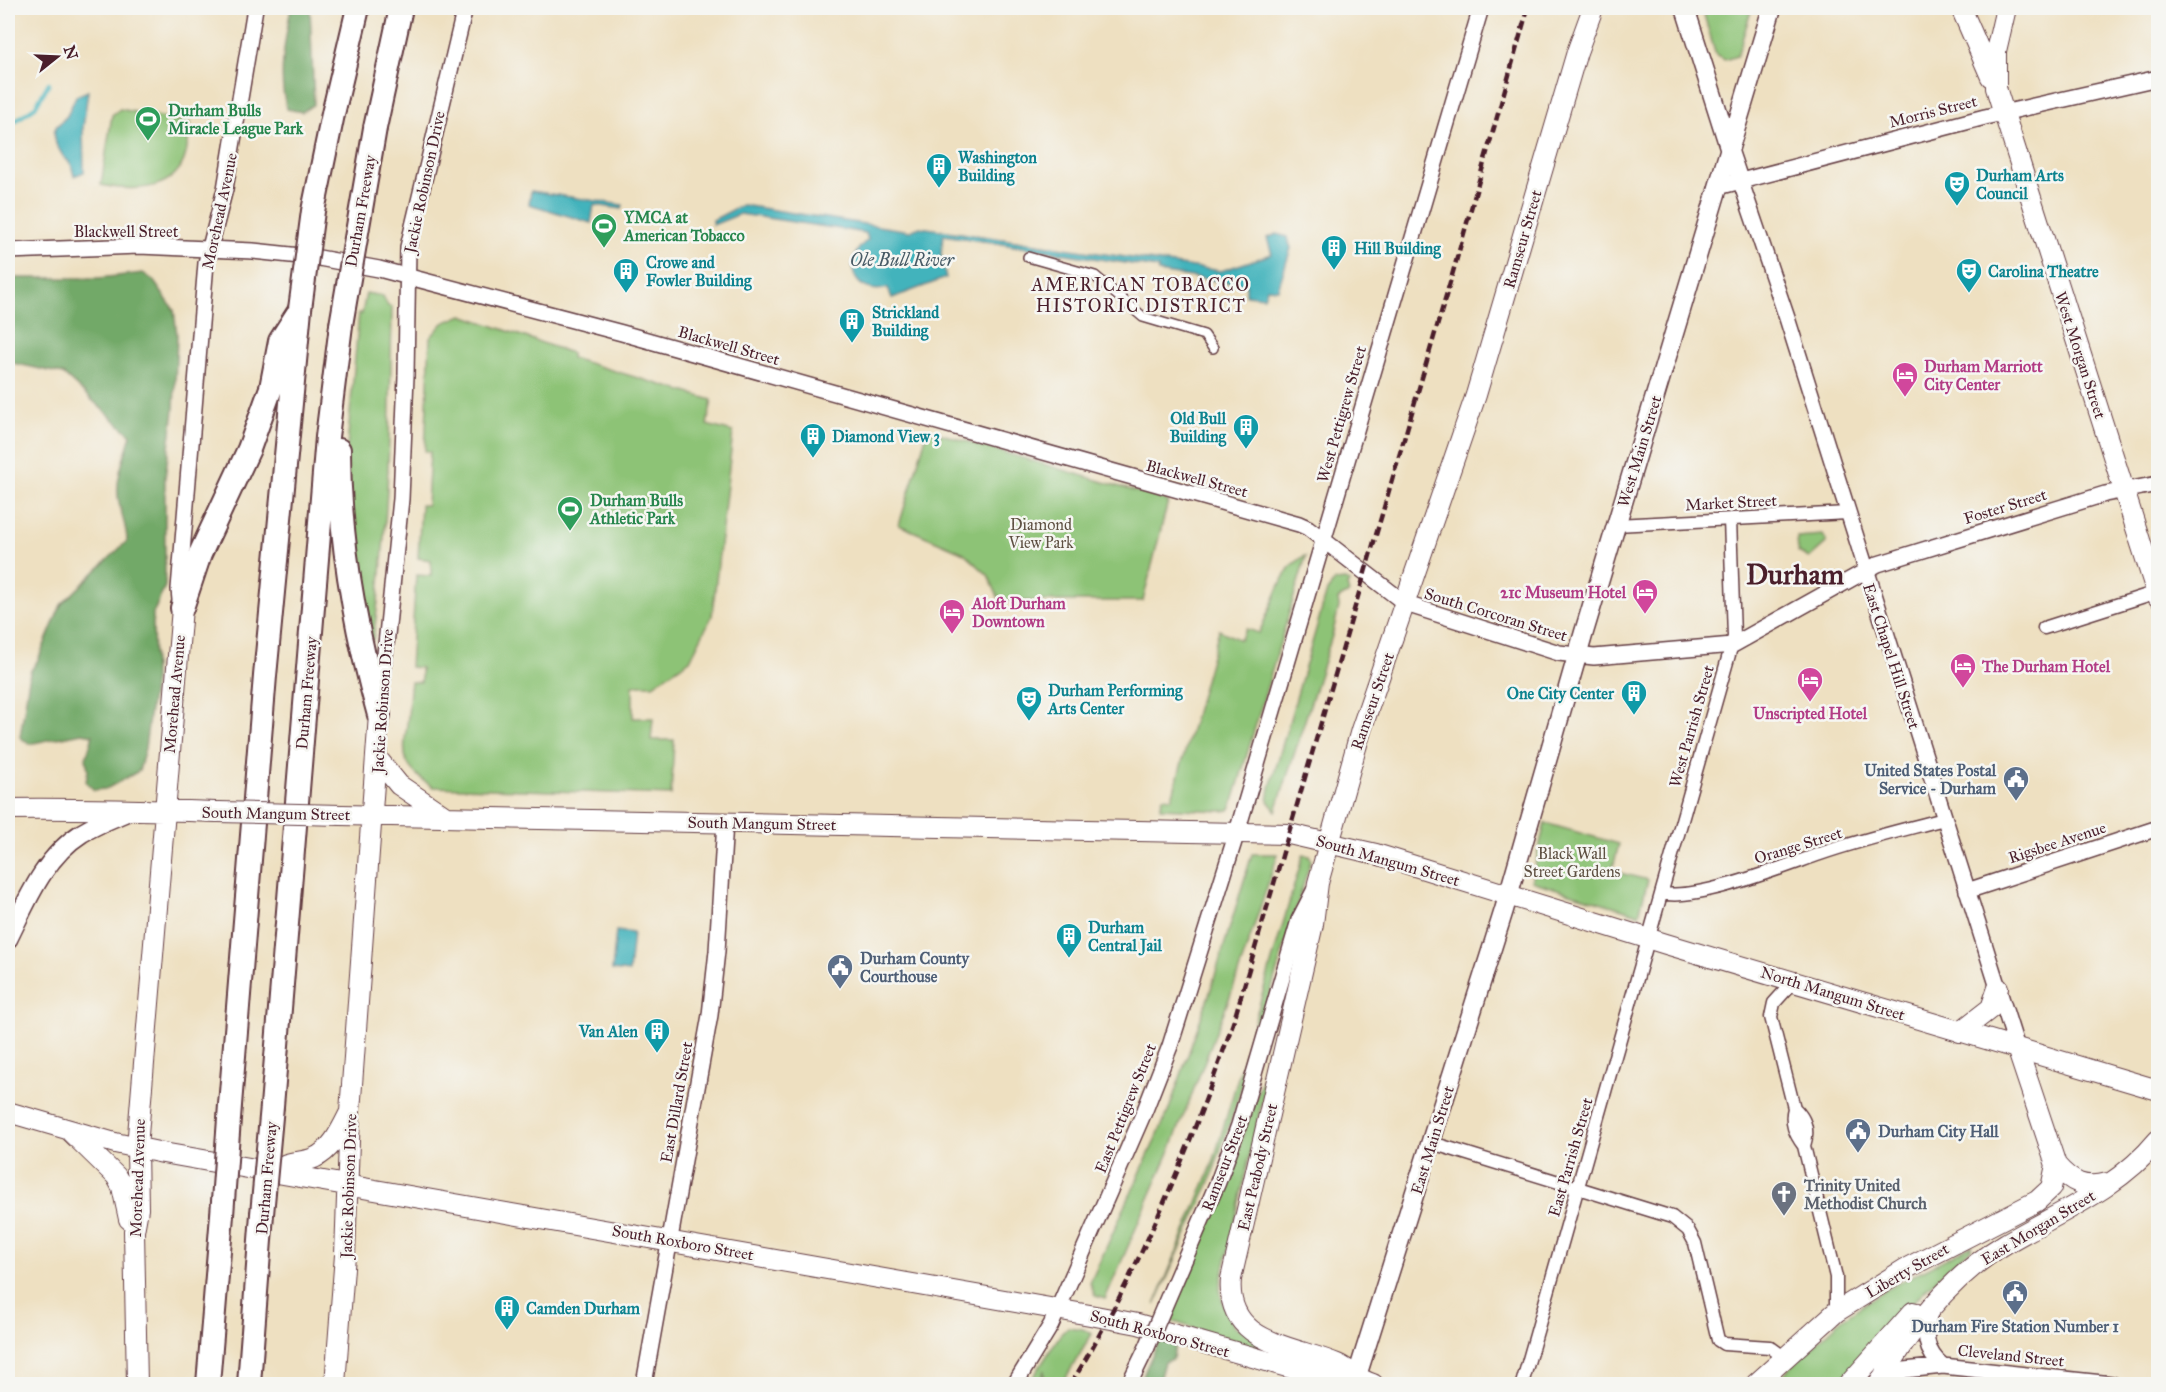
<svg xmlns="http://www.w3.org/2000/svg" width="2166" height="1392" font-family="'IM FELL Great Primer',serif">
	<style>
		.green { fill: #8dc376; stroke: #6c7150; stroke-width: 1.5 }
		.forest { fill: #72a967; stroke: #5e6449; stroke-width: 1.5 }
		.water { fill: #43b3bc; stroke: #466974; stroke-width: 1.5 }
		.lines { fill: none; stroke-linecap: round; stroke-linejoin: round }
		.stream { stroke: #43b3bc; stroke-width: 4.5 }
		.pedestrian-casing { stroke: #633c42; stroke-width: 12 }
		.minor-casing { stroke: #633c42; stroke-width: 15 }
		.tertiary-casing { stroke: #633c42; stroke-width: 18 }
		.secondary-casing { stroke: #633c42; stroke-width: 21 }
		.primary-casing { stroke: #633c42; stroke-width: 22 }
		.motorway-casing { stroke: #633c42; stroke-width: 26 }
		.pedestrian { stroke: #fff; stroke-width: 9 }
		.minor { stroke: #fff; stroke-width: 12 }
		.tertiary { stroke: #fff; stroke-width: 15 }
		.secondary { stroke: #fff; stroke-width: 18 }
		.primary { stroke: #fff; stroke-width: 20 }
		.motorway { stroke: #fff; stroke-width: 22 }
		.rail { stroke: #4a1f2b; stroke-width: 4.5; stroke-dasharray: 9 4.5; stroke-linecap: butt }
		.tertiary-bridge-casing { stroke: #633c42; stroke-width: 18; stroke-linecap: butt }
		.primary-bridge-casing { stroke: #633c42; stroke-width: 22; stroke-linecap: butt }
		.motorway-bridge-casing { stroke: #633c42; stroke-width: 26; stroke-linecap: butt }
		.tertiary-bridge { stroke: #fff; stroke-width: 15 }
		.primary-bridge { stroke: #fff; stroke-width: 20 }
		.motorway-bridge { stroke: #fff; stroke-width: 22 }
		.labels { text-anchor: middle; stroke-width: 5; stroke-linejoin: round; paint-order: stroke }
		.leisure-label { font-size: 16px; font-weight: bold; fill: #27864d; stroke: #f6f6f2; text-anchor: start }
		.street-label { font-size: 16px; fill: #4a1f2b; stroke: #f6f6f2 }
		.culture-label { font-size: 16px; font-weight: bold; fill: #0d838f; stroke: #f6f6f2; text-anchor: start }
		.hotel-label { font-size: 16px; font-weight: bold; fill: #b23c85; stroke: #f6f6f2; text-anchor: start }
		.park-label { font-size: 16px; fill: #5e5042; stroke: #f6f6f2 }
		.service-label { font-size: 16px; font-weight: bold; fill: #4e5e75; stroke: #f6f6f2; text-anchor: start }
		.worship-label { font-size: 16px; font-weight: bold; fill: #5b616d; stroke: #f6f6f2; text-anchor: start }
		.water-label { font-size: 18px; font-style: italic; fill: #475a65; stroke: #f6f6f2 }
		.neighbourhood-label { font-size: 18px; letter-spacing: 1.5px; fill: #4a1f2b; stroke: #f6f6f2 }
		.town-label { font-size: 28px; font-weight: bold; fill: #4a1f2b; stroke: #f6f6f2 }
	</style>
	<rect width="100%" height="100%" fill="#f6f6f2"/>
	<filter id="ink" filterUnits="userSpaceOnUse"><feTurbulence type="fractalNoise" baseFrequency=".0167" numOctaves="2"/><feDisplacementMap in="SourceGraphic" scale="12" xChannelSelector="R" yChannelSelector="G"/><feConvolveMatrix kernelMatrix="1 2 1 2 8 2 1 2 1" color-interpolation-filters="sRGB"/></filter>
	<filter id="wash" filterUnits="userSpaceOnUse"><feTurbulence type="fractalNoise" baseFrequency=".008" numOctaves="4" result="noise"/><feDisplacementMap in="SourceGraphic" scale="24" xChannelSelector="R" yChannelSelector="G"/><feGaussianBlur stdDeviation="1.35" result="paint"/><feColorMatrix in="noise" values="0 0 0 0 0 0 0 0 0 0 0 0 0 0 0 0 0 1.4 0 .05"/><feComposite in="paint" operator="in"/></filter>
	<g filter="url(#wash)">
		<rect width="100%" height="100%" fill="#eee0c1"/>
		<path class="green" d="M 1702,8 L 1752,8 L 1737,56 L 1725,60 L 1716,56 Z
			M 120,109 L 191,123 C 189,134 188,149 184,160 C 171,193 129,191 101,185 L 112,115 Z
			M 366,293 L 383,296 L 388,306 L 392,307 C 390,418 389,530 373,640 L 369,640 L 360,603 L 346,458 L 359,313 L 362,314 Z
			M 462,315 L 571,353 L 571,358 L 712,400 L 707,425 L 733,432 L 712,616 L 690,660 L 653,685 L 633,685 L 633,718 L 653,718 L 651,740 L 674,740 L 671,795 L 433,787 C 402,767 402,758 407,724 C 409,710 409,696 411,682 L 421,682 L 421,668 L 410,667 L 416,575 L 431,576 L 431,560 L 418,558 L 421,505 L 427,505 L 430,452 L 425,451 L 430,338 L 443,323 Z
			M 928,430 L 1168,501 L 1143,601 L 1000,601 L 988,575 L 964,553 L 899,525 Z
			M 1823,535 L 1827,542 L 1809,558 L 1798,552 L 1797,537 Z
			M 1304,556 L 1306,556 L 1232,805 L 1229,810 L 1222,811 L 1160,808 L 1163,797 L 1172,798 L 1219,630 L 1240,640 L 1246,629 L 1259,633 L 1283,578 L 1290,567 Z
			M 1345,580 L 1350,582 L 1347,585 L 1349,593 L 1338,599 L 1339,607 L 1332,636 L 1276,811 L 1268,801 L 1270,788 L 1327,591 L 1335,581 Z
			M 1545,823 L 1619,844 L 1612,871 L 1648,880 L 1639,914 L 1531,881 Z
			M 1252,854 L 1278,854 L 1234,986 L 1171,1148 L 1105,1299 L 1095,1296 L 1090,1283 L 1168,1112 L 1210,992 Z
			M 1303,855 L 1309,856 L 1311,860 L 1233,1114 L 1209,1184 L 1155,1305 L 1213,1163 Z
			M 1270,1065 L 1224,1269 L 1220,1287 L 1222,1300 L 1234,1326 L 1328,1371 L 1168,1320 L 1224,1191 L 1266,1068 Z
			M 1972,1245 L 1971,1249 C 1921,1289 1881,1336 1839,1384 L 1773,1384 L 1842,1319 L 1885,1290 Z
			M 1068,1327 L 1083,1329 L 1092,1334 L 1062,1384 L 1045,1384 L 1044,1370 L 1042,1378 L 1029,1384 L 1060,1335 Z"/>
		<path class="forest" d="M 291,8 L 310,8 L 314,104 L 302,112 L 287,109 C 277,79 285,39 291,8 Z
			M 143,273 L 153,280 L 174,310 L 177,335 L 174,410 L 165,478 L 165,586 L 153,614 L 154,679 L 145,748 L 139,771 L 106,789 L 94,790 L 86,782 L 88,770 L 86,758 L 93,735 L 82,733 L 29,744 L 20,737 L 30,672 L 38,660 L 61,605 L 127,541 C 127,525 119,511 118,495 C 116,475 126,454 131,435 L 63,374 L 8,362 L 8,278 L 99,278 Z
			M 1159,1340 L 1175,1345 L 1173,1359 L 1164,1362 L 1158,1384 L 1139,1384 Z"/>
		<path class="water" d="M 88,91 L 83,128 L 84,172 L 74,176 L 71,164 L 63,156 L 56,144 L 54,133 L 56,127 L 67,116 L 76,96 Z
			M 531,191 L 623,205 L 622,209 L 594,205 L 591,223 L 529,204 Z
			M 742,205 L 910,231 L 920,227 L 1221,271 L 1272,254 L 1267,238 L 1277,234 L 1287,237 L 1291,248 L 1278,289 L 1267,288 L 1264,297 L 1246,295 L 1246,285 L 1158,272 L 1158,268 L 943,235 L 941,254 L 946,278 L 892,298 L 888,288 C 853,298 840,259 868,240 L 866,233 L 740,214 L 713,225 L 713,220 Z
			M 616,931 L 633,933 L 629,972 L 612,970 Z"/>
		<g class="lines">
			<path class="stream" d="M 8,126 L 35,107 L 49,83"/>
		</g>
	</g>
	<g filter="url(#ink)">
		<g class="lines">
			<g class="pedestrian-casing">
				<path id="pedestrian" d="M 1028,257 L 1095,276 L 1143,317 L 1204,335 L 1213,348"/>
			</g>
			<g class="minor-casing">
				<path id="minor" d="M 1616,525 L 1848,513
					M 2044,628 L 2157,592
					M 1662,893 C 1695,902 1785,866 1820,854 C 1860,840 1903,830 1944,819
					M 1793,982 L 1774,1003 L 1771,1017 L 1794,1108 C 1790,1123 1795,1134 1804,1146 L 1836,1277 L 1836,1312
					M 1794,1108 C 1806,1119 1809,1131 1804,1146
					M 1432,1143 L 1672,1217 L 1688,1230 L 1695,1243 L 1718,1340 L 1724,1344 L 1770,1347 L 1785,1358
					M 1522,1384 L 1734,637 L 1730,519"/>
			</g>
			<g class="tertiary-casing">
				<path id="tertiary" d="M 1729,147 L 1787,318 L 2017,1048
					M 1718,187 L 1985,117 L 2158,78
					M 8,251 L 139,246 L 253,251 L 319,258 L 379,269 L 622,333 L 1299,524 L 1308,528 L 1406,604 L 1559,653 L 1594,657 L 1733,645 L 1878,564 L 2105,494 L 2158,484
					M 180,600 L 179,589 L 206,263 L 225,189 L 255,8
					M 380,703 L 401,499 L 406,376 L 408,247 L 465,8
					M 1967,891 L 2158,828
					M 1164,1307 L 1218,1182 L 1239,1125 L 1299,920 L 1314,891
					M 1930,1312 C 1924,1334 1924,1351 1943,1366
					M 1882,1379 L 1905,1370 L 1943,1366 L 2112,1384
					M 644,1384 L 710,1015 L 717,951 L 725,822
					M 1015,1384 L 1051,1325 L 1145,1110 L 1170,1046 L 1237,832 L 1481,8
					M 1129,1384 L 1147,1347"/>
			</g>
			<g class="secondary-casing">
				<path id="secondary" d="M 1685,8 L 1729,147
					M 8,939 C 27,901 44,857 82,833 C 97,824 113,818 129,811
					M 1356,1379 L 1504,910 L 1584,632 L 1772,8"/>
			</g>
			<g class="primary-casing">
				<path id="primary" d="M 1961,8 L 1991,77
					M 2006,8 L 1996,51 L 1996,88 L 2158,597
					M 377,758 L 399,785 L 446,817
					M 8,809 C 79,808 148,810 219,812
					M 341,815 L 1289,834 L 1376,854 L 1666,944 L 2158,1090
					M 1960,1032 L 1991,1008 L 1998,988
					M 8,1112 L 115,1143 L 163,1153 L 1090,1315 L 1138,1324 L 1336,1381 L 1356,1379
					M 71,1132 L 116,1176 L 122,1187 L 129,1219
					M 2056,1165 C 2072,1183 2084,1189 2108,1183
					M 275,1172 C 289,1158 297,1165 314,1158 C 332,1150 341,1130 349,1114
					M 137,1384 L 134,1231 L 138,1209 L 137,1147 L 182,608
					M 335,1384 L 345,1255 L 350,1112 L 379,715
					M 1373,1384 C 1356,1379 1349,1369 1337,1364 C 1293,1345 1225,1344 1231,1279 L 1313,924 L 1318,883 L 1361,730 L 1476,395 L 1577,52 L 1593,8
					M 1756,1384 L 1836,1312 L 1905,1269 L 2037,1201 L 2051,1188 L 2056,1165 L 2017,1048
					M 1849,1384 L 1913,1312
					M 1879,1384 C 1910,1328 1950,1277 2005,1244 C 2059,1212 2117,1190 2158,1140"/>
			</g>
			<g class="motorway-casing">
				<path id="motorway" d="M 333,114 L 358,8
					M 375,128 L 401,8
					M 339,450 C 339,539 355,629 379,715
					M 182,608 L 200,554 L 249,449 L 271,388 L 280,341 L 298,313
					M 230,1105 L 265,676 L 300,309
					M 272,1106 L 327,437 L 341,325
					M 208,1384 L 222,1215
					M 249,1384 L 262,1214"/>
			</g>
			<use href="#pedestrian" class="pedestrian"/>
			<use href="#minor" class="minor"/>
			<use href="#tertiary" class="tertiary"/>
			<use href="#secondary" class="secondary"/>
			<use href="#primary" class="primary"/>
			<use href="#motorway" class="motorway"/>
			<path class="rail" d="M 1071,1384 C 1140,1270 1191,1146 1234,1020 L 1455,265 L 1528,8"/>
			<g class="tertiary-bridge-casing">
				<path id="tertiary-bridge" d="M 1147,1347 L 1164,1307"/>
			</g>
			<g class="primary-bridge-casing">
				<path id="primary-bridge" d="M 219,812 L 341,815"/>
			</g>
			<g class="motorway-bridge-casing">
				<path id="motorway-bridge" d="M 300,309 L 313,211 L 333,114
					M 341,325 L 375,128
					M 262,1214 L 272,1106
					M 222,1215 L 230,1105"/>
			</g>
			<use href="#tertiary-bridge" class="tertiary-bridge"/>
			<use href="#primary-bridge" class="primary-bridge"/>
			<use href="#motorway-bridge" class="motorway-bridge"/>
		</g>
	</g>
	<defs>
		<g id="stadium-pin" transform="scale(1.35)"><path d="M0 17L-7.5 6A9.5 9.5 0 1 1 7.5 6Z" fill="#2e9e5b" stroke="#f6f6f2"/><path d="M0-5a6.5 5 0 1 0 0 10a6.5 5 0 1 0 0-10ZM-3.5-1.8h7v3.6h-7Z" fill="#fff"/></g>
		<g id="building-pin" transform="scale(1.35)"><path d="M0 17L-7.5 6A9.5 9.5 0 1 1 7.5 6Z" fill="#0f9aa8" stroke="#f6f6f2"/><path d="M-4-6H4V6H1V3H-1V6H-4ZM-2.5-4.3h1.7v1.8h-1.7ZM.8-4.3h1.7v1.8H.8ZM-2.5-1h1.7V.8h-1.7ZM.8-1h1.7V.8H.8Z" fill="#fff"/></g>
		<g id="theatre-pin" transform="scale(1.35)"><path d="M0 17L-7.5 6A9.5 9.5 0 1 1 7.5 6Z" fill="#0f9aa8" stroke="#f6f6f2"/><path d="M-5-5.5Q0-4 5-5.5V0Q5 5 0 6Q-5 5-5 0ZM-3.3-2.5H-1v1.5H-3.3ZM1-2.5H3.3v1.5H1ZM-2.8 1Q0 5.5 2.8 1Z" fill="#fff"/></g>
		<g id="hotel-pin" transform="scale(1.35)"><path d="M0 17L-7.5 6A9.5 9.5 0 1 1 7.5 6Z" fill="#d1479c" stroke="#f6f6f2"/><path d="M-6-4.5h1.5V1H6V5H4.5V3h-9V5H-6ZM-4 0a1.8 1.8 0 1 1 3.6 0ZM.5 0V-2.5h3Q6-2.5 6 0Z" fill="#fff"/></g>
		<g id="civic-pin" transform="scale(1.35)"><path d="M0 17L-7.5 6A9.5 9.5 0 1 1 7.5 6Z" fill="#5c6f8a" stroke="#f6f6f2"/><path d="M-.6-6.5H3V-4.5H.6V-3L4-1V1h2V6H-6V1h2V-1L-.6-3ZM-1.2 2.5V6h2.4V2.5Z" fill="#fff"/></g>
		<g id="church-pin" transform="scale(1.35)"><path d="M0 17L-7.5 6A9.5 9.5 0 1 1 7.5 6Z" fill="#6b7280" stroke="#f6f6f2"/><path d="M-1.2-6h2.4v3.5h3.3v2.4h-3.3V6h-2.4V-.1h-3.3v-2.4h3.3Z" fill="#fff"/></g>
	</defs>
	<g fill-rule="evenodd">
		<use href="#stadium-pin" x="148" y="119"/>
		<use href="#building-pin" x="939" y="166"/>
		<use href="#theatre-pin" x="1957" y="184"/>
		<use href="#stadium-pin" x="604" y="226"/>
		<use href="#building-pin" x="1334" y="248"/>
		<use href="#building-pin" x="626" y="271"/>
		<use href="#theatre-pin" x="1969" y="271"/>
		<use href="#building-pin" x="852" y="321"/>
		<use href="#hotel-pin" x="1905" y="375"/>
		<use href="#building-pin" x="1246" y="427"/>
		<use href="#building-pin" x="813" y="436"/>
		<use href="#stadium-pin" x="570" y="509"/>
		<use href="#hotel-pin" x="1645" y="592"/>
		<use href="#hotel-pin" x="952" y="612"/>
		<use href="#hotel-pin" x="1963" y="666"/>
		<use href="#hotel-pin" x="1810" y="680"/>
		<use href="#building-pin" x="1634" y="693"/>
		<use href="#theatre-pin" x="1029" y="699"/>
		<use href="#civic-pin" x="2016" y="779"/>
		<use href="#building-pin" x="1069" y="936"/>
		<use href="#civic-pin" x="840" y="967"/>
		<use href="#building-pin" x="657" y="1031"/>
		<use href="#civic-pin" x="1858" y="1131"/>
		<use href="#church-pin" x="1784" y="1194"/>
		<use href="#civic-pin" x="2015" y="1293"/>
		<use href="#building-pin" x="507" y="1308"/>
	</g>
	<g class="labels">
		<g class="leisure-label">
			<text x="168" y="116">Durham Bulls<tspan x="168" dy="18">Miracle League Park</tspan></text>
			<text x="624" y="223">YMCA at<tspan x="624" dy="18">American Tobacco</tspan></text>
			<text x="590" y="506">Durham Bulls<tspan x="590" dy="18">Athletic Park</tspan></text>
		</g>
		<g class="street-label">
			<text transform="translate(1933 111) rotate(-14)" y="6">Morris Street</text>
			<text transform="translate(424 182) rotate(-78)" y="6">Jackie Robinson Drive</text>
			<text transform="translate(219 211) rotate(-78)" y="6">Morehead Avenue</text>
			<text transform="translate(360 211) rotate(-80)" y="6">Durham Freeway</text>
			<text x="126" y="237">Blackwell Street</text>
			<text transform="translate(1522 239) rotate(-74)" y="6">Ramseur Street</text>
			<text transform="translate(729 345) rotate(16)" y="6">Blackwell Street</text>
			<text transform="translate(2081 355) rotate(72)" y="6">West Morgan Street</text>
			<text transform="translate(1341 414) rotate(-74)" y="6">West Pettigrew Street</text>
			<text transform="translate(1639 451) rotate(-73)" y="6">West Main Street</text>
			<text transform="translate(1197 478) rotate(15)" y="6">Blackwell Street</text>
			<text transform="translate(1731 502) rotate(-3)" y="6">Market Street</text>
			<text transform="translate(2005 506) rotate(-17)" y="6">Foster Street</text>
			<text transform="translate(1496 614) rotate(17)" y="6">South Corcoran Street</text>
			<text transform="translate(1892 656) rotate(72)" y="6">East Chapel Hill Street</text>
			<text transform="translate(306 693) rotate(-85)" y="6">Durham Freeway</text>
			<text transform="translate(174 694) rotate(-85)" y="6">Morehead Avenue</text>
			<text transform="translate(382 701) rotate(-86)" y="6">Jackie Robinson Drive</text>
			<text transform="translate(1372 701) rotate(-71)" y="6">Ramseur Street</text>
			<text transform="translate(1691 726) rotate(-74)" y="6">West Parrish Street</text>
			<text transform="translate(276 813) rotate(1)" y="6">South Mangum Street</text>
			<text transform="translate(762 823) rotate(1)" y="6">South Mangum Street</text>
			<text transform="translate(2057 842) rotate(-18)" y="6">Rigsbee Avenue</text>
			<text transform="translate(1798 845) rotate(-17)" y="6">Orange Street</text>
			<text transform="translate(1388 860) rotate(16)" y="6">South Mangum Street</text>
			<text transform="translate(1833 993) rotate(17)" y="6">North Mangum Street</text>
			<text transform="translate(676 1102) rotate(-80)" y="6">East Dillard Street</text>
			<text transform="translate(1125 1108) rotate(-68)" y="6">East Pettigrew Street</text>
			<text transform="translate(1432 1140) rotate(-73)" y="6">East Main Street</text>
			<text transform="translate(1570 1157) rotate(-74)" y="6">East Parrish Street</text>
			<text transform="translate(1224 1163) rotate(-69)" y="6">Ramseur Street</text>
			<text transform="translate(1257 1167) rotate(-77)" y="6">East Peabody Street</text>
			<text transform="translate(137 1178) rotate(-88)" y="6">Morehead Avenue</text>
			<text transform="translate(266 1178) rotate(-85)" y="6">Durham Freeway</text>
			<text transform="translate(348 1186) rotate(-88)" y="6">Jackie Robinson Drive</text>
			<text transform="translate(2038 1227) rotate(-31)" y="6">East Morgan Street</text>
			<text transform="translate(683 1242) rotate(10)" y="6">South Roxboro Street</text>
			<text transform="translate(1907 1270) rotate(-30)" y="6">Liberty Street</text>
			<text transform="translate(1160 1333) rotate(15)" y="6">South Roxboro Street</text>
			<text transform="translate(2011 1355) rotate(6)" y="6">Cleveland Street</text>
		</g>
		<g class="culture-label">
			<text x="958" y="163">Washington<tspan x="958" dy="18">Building</tspan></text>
			<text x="1976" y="181">Durham Arts<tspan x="1976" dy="18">Council</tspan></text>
			<text x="1354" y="254">Hill Building</text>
			<text x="646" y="268">Crowe and<tspan x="646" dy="18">Fowler Building</tspan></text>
			<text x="1988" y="277">Carolina Theatre</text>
			<text x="872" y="318">Strickland<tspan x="872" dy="18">Building</tspan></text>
			<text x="1226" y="424" text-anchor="end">Old Bull<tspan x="1226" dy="18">Building</tspan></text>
			<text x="832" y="442">Diamond View 3</text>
			<text x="1048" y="696">Durham Performing<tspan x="1048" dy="18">Arts Center</tspan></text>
			<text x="1614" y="699" text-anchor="end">One City Center</text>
			<text x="1088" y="933">Durham<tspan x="1088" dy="18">Central Jail</tspan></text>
			<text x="638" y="1037" text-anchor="end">Van Alen</text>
			<text x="526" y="1314">Camden Durham</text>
		</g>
		<g class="hotel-label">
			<text x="1924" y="372">Durham Marriott<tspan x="1924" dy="18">City Center</tspan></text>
			<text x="1626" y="598" text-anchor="end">21c Museum Hotel</text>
			<text x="972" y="609">Aloft Durham<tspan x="972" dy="18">Downtown</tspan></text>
			<text x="1982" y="672">The Durham Hotel</text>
			<text x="1810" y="719" text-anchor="middle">Unscripted Hotel</text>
		</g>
		<g class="park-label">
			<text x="1041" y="530">Diamond<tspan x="1041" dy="18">View Park</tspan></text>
			<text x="1572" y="859">Black Wall<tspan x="1572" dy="18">Street Gardens</tspan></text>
		</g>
		<g class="service-label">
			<text x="1996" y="776" text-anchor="end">United States Postal<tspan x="1996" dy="18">Service - Durham</tspan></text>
			<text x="860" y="964">Durham County<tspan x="860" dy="18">Courthouse</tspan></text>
			<text x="1878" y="1137">Durham City Hall</text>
			<text x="2015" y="1332" text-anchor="middle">Durham Fire Station Number 1</text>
		</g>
		<g class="worship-label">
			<text x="1804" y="1191">Trinity United<tspan x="1804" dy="18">Methodist Church</tspan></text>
		</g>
		<g class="water-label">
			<text x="902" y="266">Ole Bull River</text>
		</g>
		<g class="neighbourhood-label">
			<text x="1141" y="291">AMERICAN TOBACCO<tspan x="1141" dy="21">HISTORIC DISTRICT</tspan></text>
		</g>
		<g class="town-label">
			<text x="1795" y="584">Durham</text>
		</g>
	</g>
	<rect width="2166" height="1392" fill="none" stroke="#f6f6f2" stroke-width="30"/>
	<g transform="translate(57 57) rotate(72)" stroke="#f6f6f2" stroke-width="4.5" paint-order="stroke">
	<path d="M0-4.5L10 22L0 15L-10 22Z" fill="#4a1f2b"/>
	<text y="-9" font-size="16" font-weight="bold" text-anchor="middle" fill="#4a1f2b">N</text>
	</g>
</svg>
